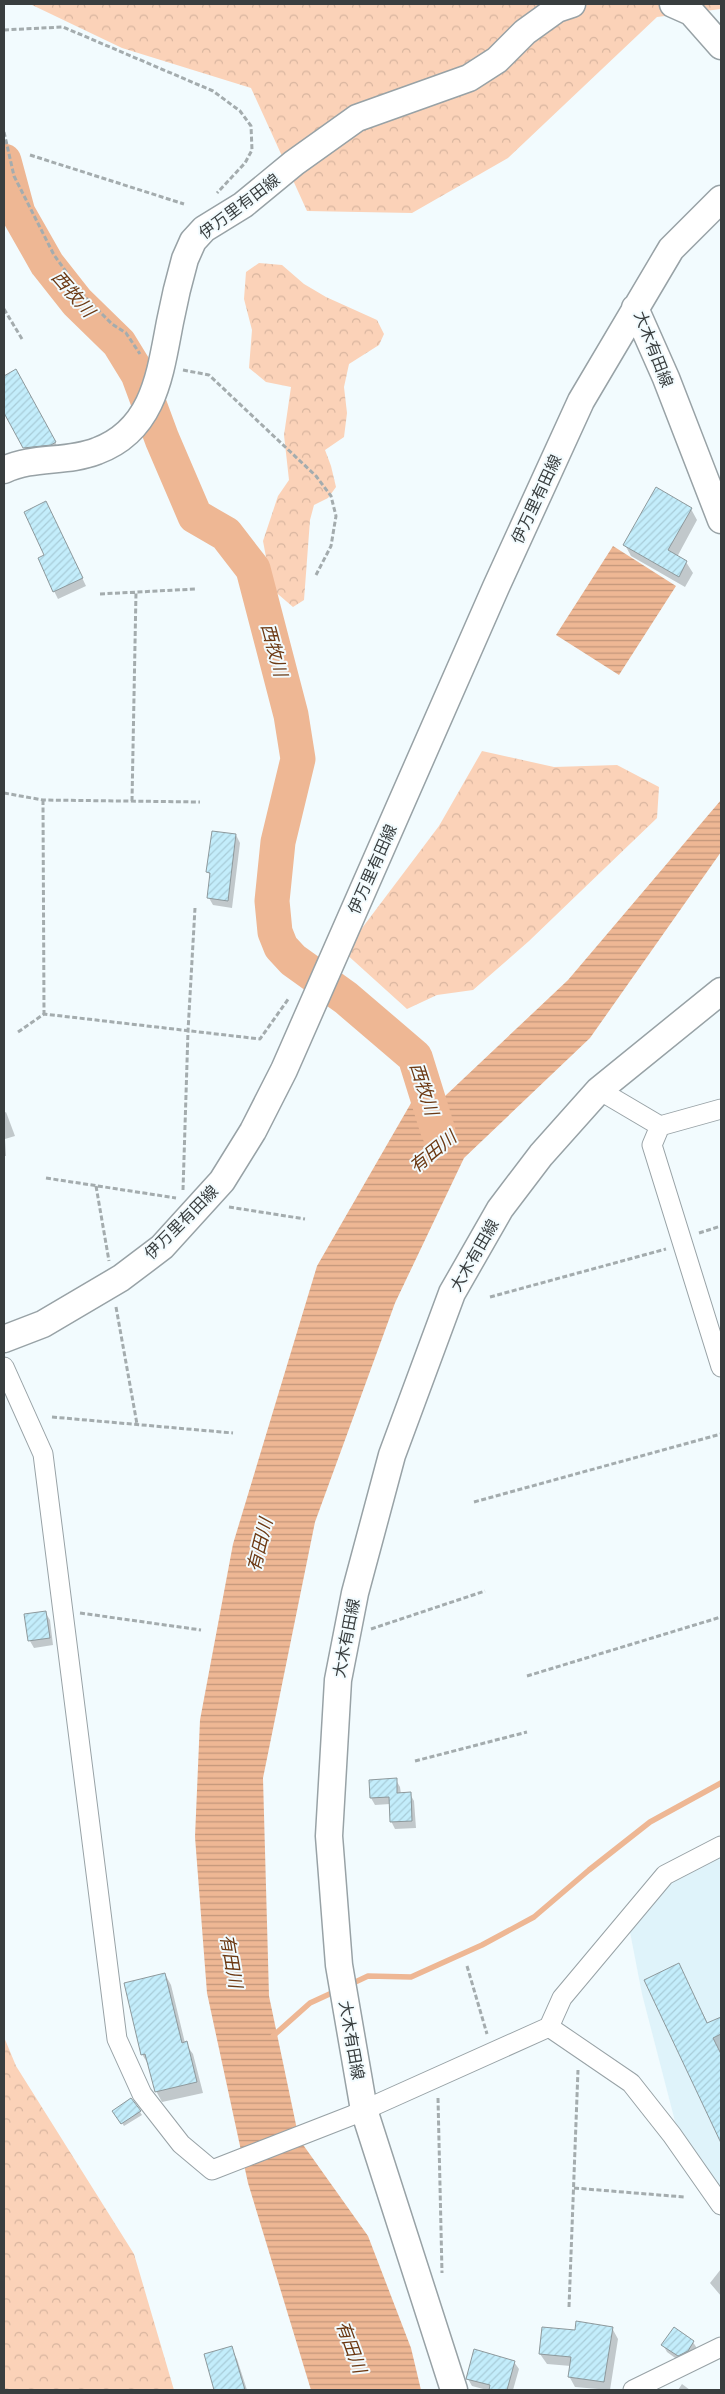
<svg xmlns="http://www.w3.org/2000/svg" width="725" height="2394" font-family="Georgia,'Noto Sans JP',serif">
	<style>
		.built { fill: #dff3fa }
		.forest { fill: url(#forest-crowns) }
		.water { fill: url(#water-rules) }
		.shadow { fill: #0003 }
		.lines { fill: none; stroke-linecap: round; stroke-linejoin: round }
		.stream { stroke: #eeb794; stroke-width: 5.5 }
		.river { stroke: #eeb794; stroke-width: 35 }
		.building { fill: url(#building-hatch); stroke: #8e999c }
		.street-casing { stroke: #98a2a6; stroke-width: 21 }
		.secondary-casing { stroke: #98a2a6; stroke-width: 29 }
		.path { stroke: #a4acae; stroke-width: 3; stroke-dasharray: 5 2.5; stroke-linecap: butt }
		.street { stroke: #fff; stroke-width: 19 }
		.secondary { stroke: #fff; stroke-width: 26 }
		.labels { text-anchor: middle; stroke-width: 4; stroke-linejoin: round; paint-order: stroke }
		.street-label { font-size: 16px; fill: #393e3f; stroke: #f2fbfe }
		.water-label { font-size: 18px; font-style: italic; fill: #6c3913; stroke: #f2fbfe }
	</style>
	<defs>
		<pattern id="forest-crowns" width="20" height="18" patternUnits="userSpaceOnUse" patternTransform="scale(1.25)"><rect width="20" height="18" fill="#fbd2b8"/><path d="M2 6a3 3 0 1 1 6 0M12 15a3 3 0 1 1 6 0" fill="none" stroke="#d8b59f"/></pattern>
		<pattern id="water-rules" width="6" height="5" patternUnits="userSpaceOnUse" patternTransform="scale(1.25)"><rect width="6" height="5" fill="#eeb794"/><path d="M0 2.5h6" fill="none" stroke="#c2967a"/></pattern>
		<pattern id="building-hatch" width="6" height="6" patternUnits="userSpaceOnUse" patternTransform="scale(1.25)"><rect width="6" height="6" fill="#c3edfb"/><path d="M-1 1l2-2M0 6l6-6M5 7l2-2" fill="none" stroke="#a8ccd8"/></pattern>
	</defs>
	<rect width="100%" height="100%" fill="#f2fbfe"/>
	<path class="built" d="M 721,1856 L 721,2194 L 677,2129 L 642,1994 L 630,1932 L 672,1882 Z"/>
	<path class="forest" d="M 30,4 L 721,4 L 721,9 L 657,17 L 508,158 L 412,213 L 307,211 L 251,88 L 122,48 Z
		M 259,263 L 282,265 L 304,284 L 326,297 L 377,320 L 384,334 L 379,345 L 349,364 L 344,387 L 347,413 L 344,437 L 325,450 L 331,466 L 336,487 L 328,498 L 314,505 L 310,520 L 304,600 L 293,607 L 272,589 L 263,541 L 278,496 L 289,480 L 284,435 L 291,387 L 266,382 L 249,368 L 252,330 L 244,299 L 246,272 Z
		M 482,751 L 554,767 L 617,765 L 659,787 L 657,818 L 529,941 L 473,990 L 437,995 L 407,1009 L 344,952 L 439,826 Z
		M 4,2037 L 16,2066 L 134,2254 L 174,2390 L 4,2390 Z"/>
	<path class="water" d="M 613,546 L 676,586 L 619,675 L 556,635 Z
		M 721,800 L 721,852 L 590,1038 L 464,1158 L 395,1303 L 315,1522 L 263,1778 L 269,1996 L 299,2139 L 368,2236 L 411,2348 L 421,2390 L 311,2390 L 248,2183 L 207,1993 L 195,1837 L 200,1720 L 233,1544 L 317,1266 L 422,1084 L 444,1097 L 568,980 Z"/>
	<path class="shadow" d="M 16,371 L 61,453 L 30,458 L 4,411 L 4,377 Z
		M 691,509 L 697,520 L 677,557 L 686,562 L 693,573 L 685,587 L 631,556 L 625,545 Z
		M 50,510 L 86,586 L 58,599 L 54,591 L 46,556 Z
		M 236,835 L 240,843 L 232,908 L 213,905 L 209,898 L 211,877 L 208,872 Z
		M 6,1112 L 15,1136 L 5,1139 L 6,1156 L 4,1156 L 4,1113 Z
		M 45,1612 L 50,1620 L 53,1645 L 34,1648 L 30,1641 Z
		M 396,1780 L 400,1787 L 401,1794 L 410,1794 L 414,1801 L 416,1828 L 395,1829 L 391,1821 L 390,1804 L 375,1805 L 371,1798 Z
		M 165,1974 L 171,1985 L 185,2043 L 193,2054 L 203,2093 L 162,2102 L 156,2091 L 149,2066 L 142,2054 Z
		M 686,1979 L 708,2024 L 721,2018 L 721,2140 L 646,1980 Z
		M 114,2111 L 140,2112 L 142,2115 L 124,2126 Z
		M 721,2269 L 721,2296 L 710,2283 Z
		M 612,2328 L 618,2339 L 610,2390 L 575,2387 L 569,2376 L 571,2366 L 547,2364 L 540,2354 L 576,2331 Z
		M 674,2329 L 693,2342 L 698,2350 L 682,2363 L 667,2352 L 663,2345 Z
		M 231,2348 L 237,2359 L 247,2390 L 216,2390 L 205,2355 Z
		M 514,2362 L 519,2369 L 513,2390 L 487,2390 L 472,2386 L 468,2379 Z
		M 682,2384 L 690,2390 L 678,2390 Z"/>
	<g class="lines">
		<path class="stream" d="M 349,1985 L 368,1976 L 411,1977 L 482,1945 L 534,1917 L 589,1870 L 650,1822 L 721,1783
			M 273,2036 L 310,2003 L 336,1991"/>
		<path class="river" d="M 4,161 L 18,213 L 47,264 L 77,302 L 119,343 L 138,374 L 162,439 L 195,516 L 226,534 L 253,569 L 291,715 L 298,759 L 278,842 L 272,901 L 275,932 L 281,947 L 293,960 L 346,998 L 415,1057 L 438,1131"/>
	</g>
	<path class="building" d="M 16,369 L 56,442 L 51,445 L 23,448 L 4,413 L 4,376 Z
		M 656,487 L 692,508 L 668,550 L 687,561 L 679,577 L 623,545 Z
		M 46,501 L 83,578 L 53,592 L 38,558 L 44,555 L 24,512 Z
		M 212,831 L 236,834 L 228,901 L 207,898 L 210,873 L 206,872 Z
		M 46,1611 L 50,1638 L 28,1641 L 24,1614 Z
		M 397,1778 L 397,1793 L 411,1792 L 412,1821 L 390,1822 L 389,1797 L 370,1798 L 369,1780 Z
		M 679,1963 L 707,2023 L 721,2017 L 721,2034 L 713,2038 L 721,2054 L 721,2143 L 644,1980 Z
		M 165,1973 L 182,2043 L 187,2041 L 197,2082 L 155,2092 L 145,2054 L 141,2055 L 124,1983 Z
		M 131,2098 L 141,2111 L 121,2124 L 112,2111 Z
		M 576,2321 L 613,2327 L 604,2382 L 568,2377 L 571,2357 L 539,2354 L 542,2327 L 575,2330 Z
		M 674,2327 L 694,2341 L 688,2351 L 678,2356 L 661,2345 Z
		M 232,2346 L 245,2390 L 214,2390 L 204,2354 Z
		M 474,2349 L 515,2361 L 507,2390 L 489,2390 L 490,2385 L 466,2379 Z"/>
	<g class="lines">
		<g class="street-casing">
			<path id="street" d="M 599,1090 L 660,1126 L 721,1109
				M 660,1126 L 652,1145 L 721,1367
				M 4,1367 L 43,1454 L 117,2039 L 142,2094 L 181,2144 L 212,2170 L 353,2115 L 549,2027 L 562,1998 L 665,1875 L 721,1846
				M 549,2027 L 631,2083 L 672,2135 L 721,2205
				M 633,2390 L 721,2347"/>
		</g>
		<g class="secondary-casing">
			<path id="secondary" d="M 673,4 L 691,12 L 721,46
				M 635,308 L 666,378 L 721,520
				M 4,470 C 33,456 67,463 97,451 C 154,430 160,374 170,322 C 174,301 179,280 185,259 L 193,241 L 204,229 L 243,205 L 294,163 L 357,118 L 469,78 L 497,60 L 525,32 L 557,9 L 572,4
				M 4,1339 L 43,1324 L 121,1278 L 162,1247 L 222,1181 L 253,1131 L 284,1070 L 496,587 L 581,401 L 671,249 L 721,199
				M 454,2390 L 364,2110 L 339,1965 L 329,1836 L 338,1680 L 355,1593 L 392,1455 L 452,1293 L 500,1209 L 541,1155 L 599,1090 L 721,991"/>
		</g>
		<path class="path" d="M 4,30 L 63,27 L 213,91 L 240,111 L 251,126 L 252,150 L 245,163 L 217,193
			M 4,132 L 14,176 L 54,255 L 83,295 L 112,324 L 126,333 L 140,354
			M 30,155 L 184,204
			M 4,309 L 22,339
			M 183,370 L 209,375 L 316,476 L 331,496 L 336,516 L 331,546 L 316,575
			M 100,594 L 195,589
			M 4,793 L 43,800 L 200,802
			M 43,800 L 44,1014
			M 132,801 L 136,592
			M 18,1032 L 44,1014 L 260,1039 L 289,998
			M 46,1178 L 176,1198
			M 96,1186 L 109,1261
			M 183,1190 L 188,1031 L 195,908
			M 229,1207 L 305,1219
			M 699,1233 L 721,1226
			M 490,1297 L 666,1249
			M 116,1307 L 137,1424
			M 52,1417 L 233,1433
			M 474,1502 L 721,1434
			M 80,1613 L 201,1630
			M 371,1629 L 485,1591
			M 527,1676 L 721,1617
			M 415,1761 L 527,1732
			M 467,1966 L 487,2034
			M 438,2098 L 442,2273
			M 574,2188 L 684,2197
			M 569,2307 L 578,2070"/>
		<use href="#street" class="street"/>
		<use href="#secondary" class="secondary"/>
	</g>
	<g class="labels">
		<g class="street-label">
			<text transform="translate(239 206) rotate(-37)" y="6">伊万里有田線</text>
			<text transform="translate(654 349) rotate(69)" y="6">大木有田線</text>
			<text transform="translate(536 499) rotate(-65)" y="6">伊万里有田線</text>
			<text transform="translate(372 869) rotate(-66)" y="6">伊万里有田線</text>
			<text transform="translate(181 1222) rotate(-45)" y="6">伊万里有田線</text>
			<text transform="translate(474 1255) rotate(-60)" y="6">大木有田線</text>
			<text transform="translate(346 1638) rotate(-79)" y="6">大木有田線</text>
			<text transform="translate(352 2040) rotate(80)" y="6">大木有田線</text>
		</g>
		<g class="water-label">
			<text transform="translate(73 294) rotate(49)" y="6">西牧川</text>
			<text transform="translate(274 650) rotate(75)" y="6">西牧川</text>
			<text transform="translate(424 1089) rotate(72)" y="6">西牧川</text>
			<text transform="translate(433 1152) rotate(-39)" y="6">有田川</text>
			<text transform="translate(260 1545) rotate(-76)" y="6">有田川</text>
			<text transform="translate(231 1961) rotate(80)" y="6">有田川</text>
			<text transform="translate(351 2347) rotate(70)" y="6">有田川</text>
		</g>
	</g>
	<rect width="725" height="2394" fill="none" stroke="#393e3f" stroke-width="10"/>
</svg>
